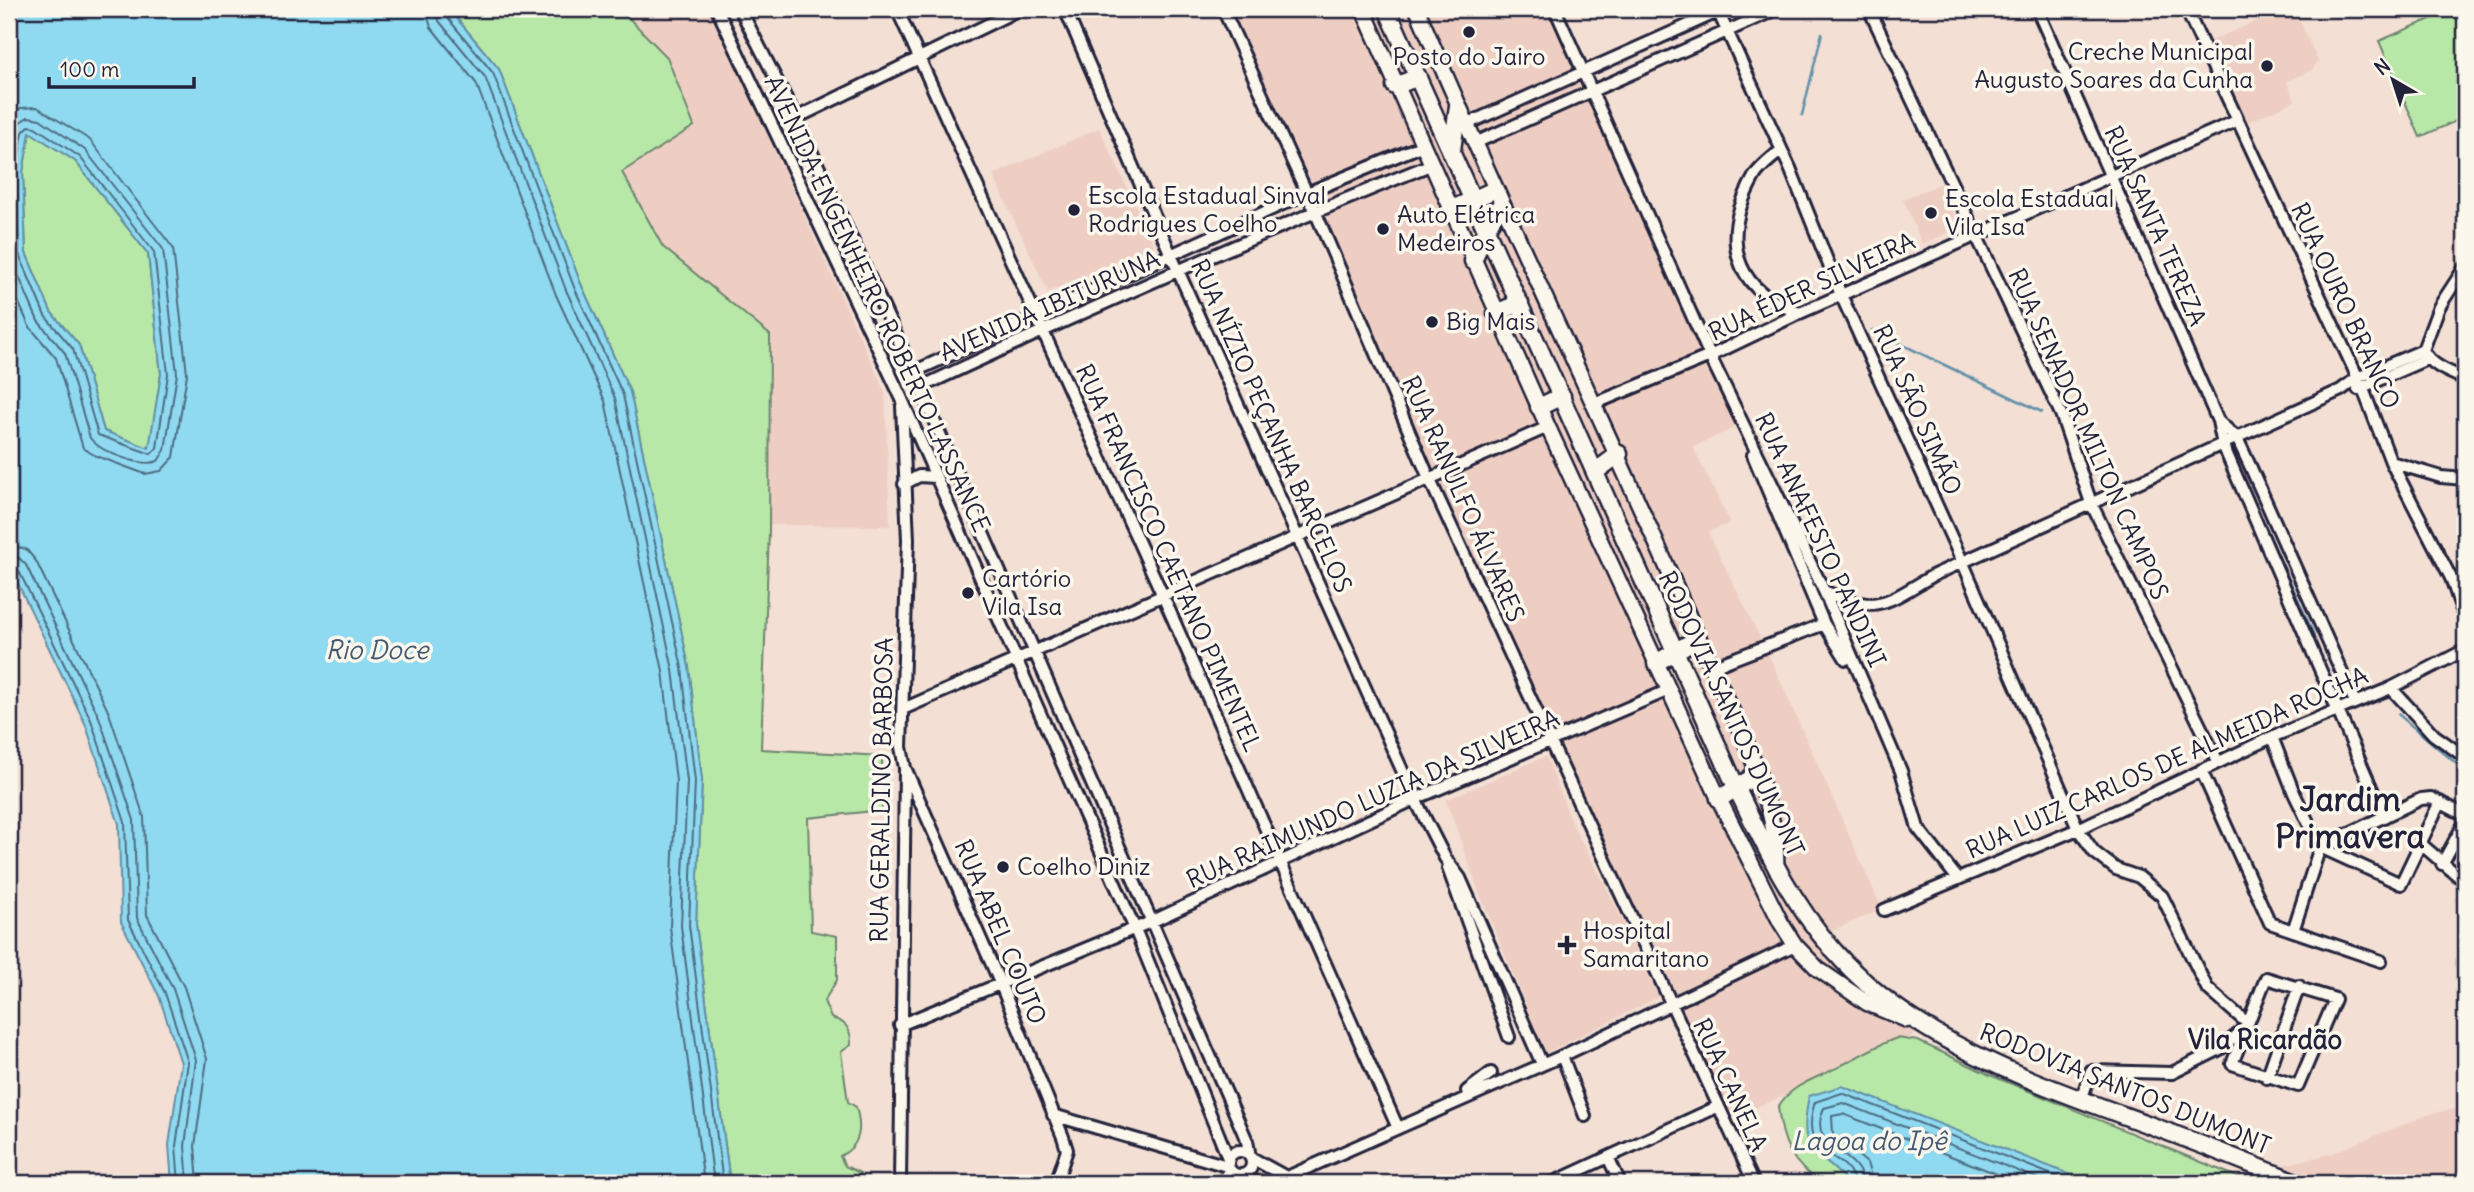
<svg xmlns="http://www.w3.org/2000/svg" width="2474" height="1192" font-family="Delius,sans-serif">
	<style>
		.built { fill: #eecec3 }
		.green { fill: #b8e8a7; stroke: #6d8571; stroke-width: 2 }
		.water { fill: #8fdaf0; stroke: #6390a8; stroke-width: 2; fill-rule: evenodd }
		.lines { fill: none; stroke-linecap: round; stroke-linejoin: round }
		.shore { stroke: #4e6c83; stroke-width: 2 }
		.stream { stroke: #6390a8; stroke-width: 2.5 }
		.minor-casing { stroke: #22223b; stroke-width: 16 }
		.major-casing { stroke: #22223b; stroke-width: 19 }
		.highway-casing { stroke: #22223b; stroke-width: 21 }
		.minor { stroke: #fbf7ec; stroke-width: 10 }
		.major { stroke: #fbf7ec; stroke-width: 14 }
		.highway { stroke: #fbf7ec; stroke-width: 16 }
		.poi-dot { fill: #22223b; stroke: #fbf7ec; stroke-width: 2.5 }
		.labels { text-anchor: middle; stroke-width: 7; stroke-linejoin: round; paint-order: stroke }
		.poi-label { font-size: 24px; fill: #22223b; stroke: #fbf7ec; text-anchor: start }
		.street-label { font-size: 24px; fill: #22223b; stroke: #fbf7ec }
		.water-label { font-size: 26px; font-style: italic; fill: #435971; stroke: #fbf7ec }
		.neighbourhood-label { font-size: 26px; font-weight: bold; fill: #22223b; stroke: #fbf7ec }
		.district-label { font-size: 32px; font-weight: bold; fill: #22223b; stroke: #fbf7ec }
	</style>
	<rect width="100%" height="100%" fill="#f3dfd4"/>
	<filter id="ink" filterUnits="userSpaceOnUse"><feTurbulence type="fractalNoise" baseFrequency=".0143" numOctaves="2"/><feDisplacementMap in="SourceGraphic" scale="14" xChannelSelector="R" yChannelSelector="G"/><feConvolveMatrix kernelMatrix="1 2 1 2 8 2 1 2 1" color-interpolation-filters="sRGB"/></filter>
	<g filter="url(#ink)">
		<path class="built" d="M 620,9 L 710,9 L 885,392 L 890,526 L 769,525 L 770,335 L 663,247 L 621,172 L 667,57 Z
			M 1221,9 L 1554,9 L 1742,424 L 1693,447 L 1730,523 L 1708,532 L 1771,660 L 1882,909 L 1822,935 L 1923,1027 L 1909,1038 L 1897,1038 L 1809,1080 L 1784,1096 L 1724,1120 Z
			M 2285,9 L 2295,9 L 2318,62 L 2312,70 L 2287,81 L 2295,101 L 2243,124 L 2208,42 Z
			M 1099,128 L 1154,245 L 1048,292 L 993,175 Z
			M 1940,184 L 1960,228 L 1922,244 L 1903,199 Z
			M 1546,756 L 1576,832 L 1605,884 L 1659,997 L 1546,1053 L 1480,895 L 1446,800 Z
			M 2465,1107 L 2465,1183 L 2268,1183 L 2275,1167 L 2330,1154 L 2430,1114 Z"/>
		<path class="green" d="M 449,9 L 620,9 L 667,57 L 694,126 L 622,172 L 663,247 L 770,335 L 769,531 L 761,749 L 882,756 L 882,810 L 808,818 L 811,931 L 837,936 L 837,980 L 824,1001 L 831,1018 C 847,1022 851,1029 851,1045 L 841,1052 L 848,1102 L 856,1107 C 862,1128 861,1146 840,1156 L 845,1166 L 860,1173 L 860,1183 L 730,1183 L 696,924 L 702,780 L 689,667 L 630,392 L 581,284 L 499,69 Z
			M 2454,9 L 2465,9 L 2465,117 L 2420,137 L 2379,41 Z
			M 30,132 L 75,161 L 148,254 L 161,374 L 150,449 L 104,431 L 79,345 L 51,312 L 26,253 L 23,172 Z
			M 1897,1038 L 1918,1041 L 1990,1075 L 2252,1183 L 1822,1183 C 1791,1165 1782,1142 1778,1107 C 1792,1083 1819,1078 1842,1065 C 1861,1055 1877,1045 1897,1038 Z"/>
		<path class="water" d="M 9,9 L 449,9 L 499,69 L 581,284 L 630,392 L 689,667 L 702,780 L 696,925 L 730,1183 L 172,1183 L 169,1145 L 181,1063 L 159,996 L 121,922 L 119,824 L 85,723 L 9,565 ZM 30,132 L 75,161 L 148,254 L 161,374 L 149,448 L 104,431 L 79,345 L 51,312 L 26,253 L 23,172 Z
			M 1842,1086 L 2092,1183 L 1849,1183 C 1814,1146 1797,1156 1809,1096 Z"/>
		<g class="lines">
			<path class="shore" d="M 425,9 L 431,27 L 476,83 L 556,295 L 605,401 L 663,671 L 676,781 L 670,927 L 704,1183
				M 436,9 L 439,21 L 485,77 L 566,290 L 615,398 L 673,670 L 687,781 L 681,926 L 714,1183
				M 445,9 L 446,16 L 493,73 L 574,287 L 623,395 L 682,668 L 695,781 L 689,925 L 723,1183
				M 9,117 L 21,108 L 37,107 L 90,140 L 173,248 L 187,374 L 174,457 L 161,471 L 145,474 L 94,455 L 83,448 L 56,358 L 29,326 L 9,280
				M 29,126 L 35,127 L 80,157 L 154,252 L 168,374 L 157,448 L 151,454 L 98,435 L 73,349 L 45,316 L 19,254 L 16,171 L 23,132 Z
				M 9,160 L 17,124 L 28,117 L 40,119 L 85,150 L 163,249 L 177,374 L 165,450 L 158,461 C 142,468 100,452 90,438 L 65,353 L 38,321 L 11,258 L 9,218
				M 9,545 L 26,549 L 36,561 L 109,713 L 144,817 L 147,915 L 184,987 L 207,1059 L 195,1146 L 198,1183
				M 9,556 L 18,557 L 26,565 L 99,717 L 134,820 L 137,918 L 173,989 L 196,1060 L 185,1146 L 188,1183
				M 9,564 L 18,569 L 91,720 L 125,822 L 128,920 L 165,993 L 188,1062 L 176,1146 L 179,1183
				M 1854,1183 C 1850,1149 1796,1162 1815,1102 L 1842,1093 L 2073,1183
				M 1863,1183 C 1860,1149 1805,1151 1824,1108 L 1843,1103 L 2049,1183
				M 1873,1183 L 1867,1163 L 1833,1134 L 1832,1116 L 1843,1114 L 2020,1183"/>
			<path class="stream" d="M 1802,115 L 1822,33
				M 1872,330 L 2042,412
				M 2237,463 L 2314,635
				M 2398,714 L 2465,771"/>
			<g class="minor-casing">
				<path id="minor" d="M 717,9 L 901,397 L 1135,929 L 1228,1158
					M 740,9 L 796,118 L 913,372 L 1247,1141 L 1250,1157
					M 897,9 L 1163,596 L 1397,1126
					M 1065,9 L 1171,255 L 1415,799 L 1445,858 L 1460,878 L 1542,1064
					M 1223,9 L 1315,211 L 1429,478 L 1754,1183
					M 1555,9 L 1710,356 L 1824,591 L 1901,771 L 1918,828 L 1957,878
					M 1717,9 L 1790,168 L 1841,295 L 1963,563 L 2078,829 L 2094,852 L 2116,869 L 2139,877 L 2162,896 L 2207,988 L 2247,1023
					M 1869,9 L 2061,414 L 2091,503 L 2218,762
					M 2037,9 L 2218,421 L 2223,445 L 2384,817
					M 2186,9 L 2363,389 L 2391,462 L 2451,578 L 2465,619
					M 796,118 L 1020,9
					M 1467,124 L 1722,10
					M 1475,143 L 1777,9
					M 1781,150 C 1773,158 1759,167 1754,177 C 1720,237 1732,290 1800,313
					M 2465,267 L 2439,307 L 2423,350 C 2431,366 2449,372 2465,379
					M 913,372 L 1307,193 L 1421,146
					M 919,388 C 1088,309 1258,234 1430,165
					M 2358,389 L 2427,359
					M 1596,403 L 1710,356 L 1800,313 L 2236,121
					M 2218,421 L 2237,438 L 2251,468 L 2355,702
					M 1753,455 L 1824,624 L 1846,659
					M 2391,462 L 2441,477 L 2465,479
					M 904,484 L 919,476 L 935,477
					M 1824,591 C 1879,615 1885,603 1934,575 L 2341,390 L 2357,378 L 2423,350
					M 1712,667 L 1824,624
					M 2391,688 L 2434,735 L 2465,757
					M 903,709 L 1548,427
					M 2272,737 L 2294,793 L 2320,847 L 2401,884 L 2440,802
					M 906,770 L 1001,985 L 1063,1137 L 1067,1150 L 1056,1183
					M 2201,770 L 2270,923 L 2381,961
					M 2421,844 L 2464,881
					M 2442,864 L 2465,822
					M 1448,868 L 1509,1037
					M 1884,910 L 2078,829 L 2272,737 L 2391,688 L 2465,650
					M 2293,931 L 2320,847 L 2421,799 L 2431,798 L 2465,815
					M 2266,978 L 2335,999 L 2298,1086 L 2232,1064 Z
					M 900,1025 L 1153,921 L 1415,799 L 1669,690
					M 1562,1056 L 1585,1116
					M 2267,1078 L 2299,986
					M 1467,1091 L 1491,1073
					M 2081,1100 L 2091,1071 L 2172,1073 L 2220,1049 L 2242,1031
					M 1053,1115 L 1227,1166
					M1228 1163a12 12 0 1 1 24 0a12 12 0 1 1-24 0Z
					M 1250,1157 L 1297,1183
					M 1609,1159 L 1620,1183
					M 1240,1176 L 1258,1183
					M 1287,1177 L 1562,1056 L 1795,945
					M 900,1183 L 905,768 L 901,747 L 908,540 L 902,406
					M 1222,1183 L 1229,1170
					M 1552,1183 L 1717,1107"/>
			</g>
			<g class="major-casing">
				<path id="major" d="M 1363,9 L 1548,427 L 1719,799 L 1781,923 L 1795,945 L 1818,969 L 1867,1003 L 1907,1020
					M 1417,9 C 1505,218 1605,422 1695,631 C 1723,695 1781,798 1776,869"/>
			</g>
			<g class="highway-casing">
				<path id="highway" d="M 1387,9 L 1736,787 C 1764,845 1791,902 1834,951 C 1916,1045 2042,1085 2155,1127 C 2203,1145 2251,1164 2298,1183
					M 1395,86 L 1418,77
					M 1452,150 L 1458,106
					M 1450,210 L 1494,190
					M 1473,261 L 1486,229 L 1501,204
					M 1496,313 L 1520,303
					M 1539,407 L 1562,396
					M 1595,472 L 1619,454
					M 1656,663 L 1698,638
					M 1719,799 L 1749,780 L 1757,770"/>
			</g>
			<use href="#minor" class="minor"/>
			<use href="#major" class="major"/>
			<use href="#highway" class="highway"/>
		</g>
	</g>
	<g class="poi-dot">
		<circle cx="1469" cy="32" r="7"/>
		<circle cx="2267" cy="66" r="7"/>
		<circle cx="1074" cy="210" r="7"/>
		<circle cx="1931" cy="213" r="7"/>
		<circle cx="1383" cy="229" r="7"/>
		<circle cx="1432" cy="322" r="7"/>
		<circle cx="968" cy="593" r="7"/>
		<circle cx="1003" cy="867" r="7"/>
		<path d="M1563.5 934.5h7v7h7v7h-7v7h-7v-7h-7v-7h7z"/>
	</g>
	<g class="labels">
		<g class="poi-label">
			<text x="2253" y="60" text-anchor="end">Creche Municipal<tspan x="2253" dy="28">Augusto Soares da Cunha</tspan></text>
			<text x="1469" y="65" text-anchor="middle">Posto do Jairo</text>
			<text x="1088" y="204">Escola Estadual Sinval<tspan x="1088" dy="28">Rodrigues Coelho</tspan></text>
			<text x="1945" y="207">Escola Estadual<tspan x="1945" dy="28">Vila Isa</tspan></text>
			<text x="1397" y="223">Auto Elétrica<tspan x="1397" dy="28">Medeiros</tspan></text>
			<text x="1446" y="330">Big Mais</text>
			<text x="982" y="587">Cartório<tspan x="982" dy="28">Vila Isa</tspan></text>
			<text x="1017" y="875">Coelho Diniz</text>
			<text x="1583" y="939">Hospital<tspan x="1583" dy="28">Samaritano</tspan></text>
		</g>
		<g class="street-label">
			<text transform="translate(2155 226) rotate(66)" y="8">RUA SANTA TEREZA</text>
			<text transform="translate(1812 287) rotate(-25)" y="8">RUA ÉDER SILVEIRA</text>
			<text transform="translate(877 304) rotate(65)" y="8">AVENIDA ENGENHEIRO ROBERTO LASSANCE</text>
			<text transform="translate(1050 306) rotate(-24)" y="8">AVENIDA IBITURUNA</text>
			<text transform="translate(2345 306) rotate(65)" y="8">RUA OURO BRANCO</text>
			<text transform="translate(1917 410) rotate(66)" y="8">RUA SÃO SIMÃO</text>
			<text transform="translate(1271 426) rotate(66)" y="8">RUA NÍZIO PEÇANHA BARCELOS</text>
			<text transform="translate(2088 434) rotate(66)" y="8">RUA SENADOR MILTON CAMPOS</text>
			<text transform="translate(1463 499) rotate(66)" y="8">RUA RANULFO ÁLVARES</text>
			<text transform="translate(1820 540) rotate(65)" y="8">RUA ANAFESTO PANDINI</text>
			<text transform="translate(1168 558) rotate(66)" y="8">RUA FRANCISCO CAETANO PIMENTEL</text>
			<text transform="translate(1731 714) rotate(65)" y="8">RODOVIA SANTOS DUMONT</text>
			<text transform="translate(2167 763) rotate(-24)" y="8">RUA LUIZ CARLOS DE ALMEIDA ROCHA</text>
			<text transform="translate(882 790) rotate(-89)" y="8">RUA GERALDINO BARBOSA</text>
			<text transform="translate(1373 799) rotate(-24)" y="8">RUA RAIMUNDO LUZIA DA SILVEIRA</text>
			<text transform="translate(1000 932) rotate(67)" y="8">RUA ABEL COUTO</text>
			<text transform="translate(1730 1085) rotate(65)" y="8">RUA CANELA</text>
			<text transform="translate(2125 1089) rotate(22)" y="8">RODOVIA SANTOS DUMONT</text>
		</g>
		<g class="water-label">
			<text x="377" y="659">Rio Doce</text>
			<text x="1869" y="1150">Lagoa do Ipê</text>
		</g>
		<g class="neighbourhood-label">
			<text x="2265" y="1049">Vila Ricardão</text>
		</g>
		<g class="district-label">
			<text x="2350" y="811">Jardim<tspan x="2350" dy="37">Primavera</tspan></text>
		</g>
	</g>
	<rect width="2474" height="1192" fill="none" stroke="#fbf7ec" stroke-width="35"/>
	<rect x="18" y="18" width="2439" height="1157" fill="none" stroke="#22223b" stroke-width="2.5" filter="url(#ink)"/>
	<g transform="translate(2393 80) rotate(321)" stroke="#fbf7ec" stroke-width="5" paint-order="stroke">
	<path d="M0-5L12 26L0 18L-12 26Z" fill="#22223b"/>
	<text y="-10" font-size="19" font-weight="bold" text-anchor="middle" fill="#22223b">N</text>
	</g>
	<path d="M49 77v10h145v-10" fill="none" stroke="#22223b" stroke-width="3.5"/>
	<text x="60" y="77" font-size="21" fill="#22223b" stroke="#fbf7ec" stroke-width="5" paint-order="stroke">100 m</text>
</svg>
